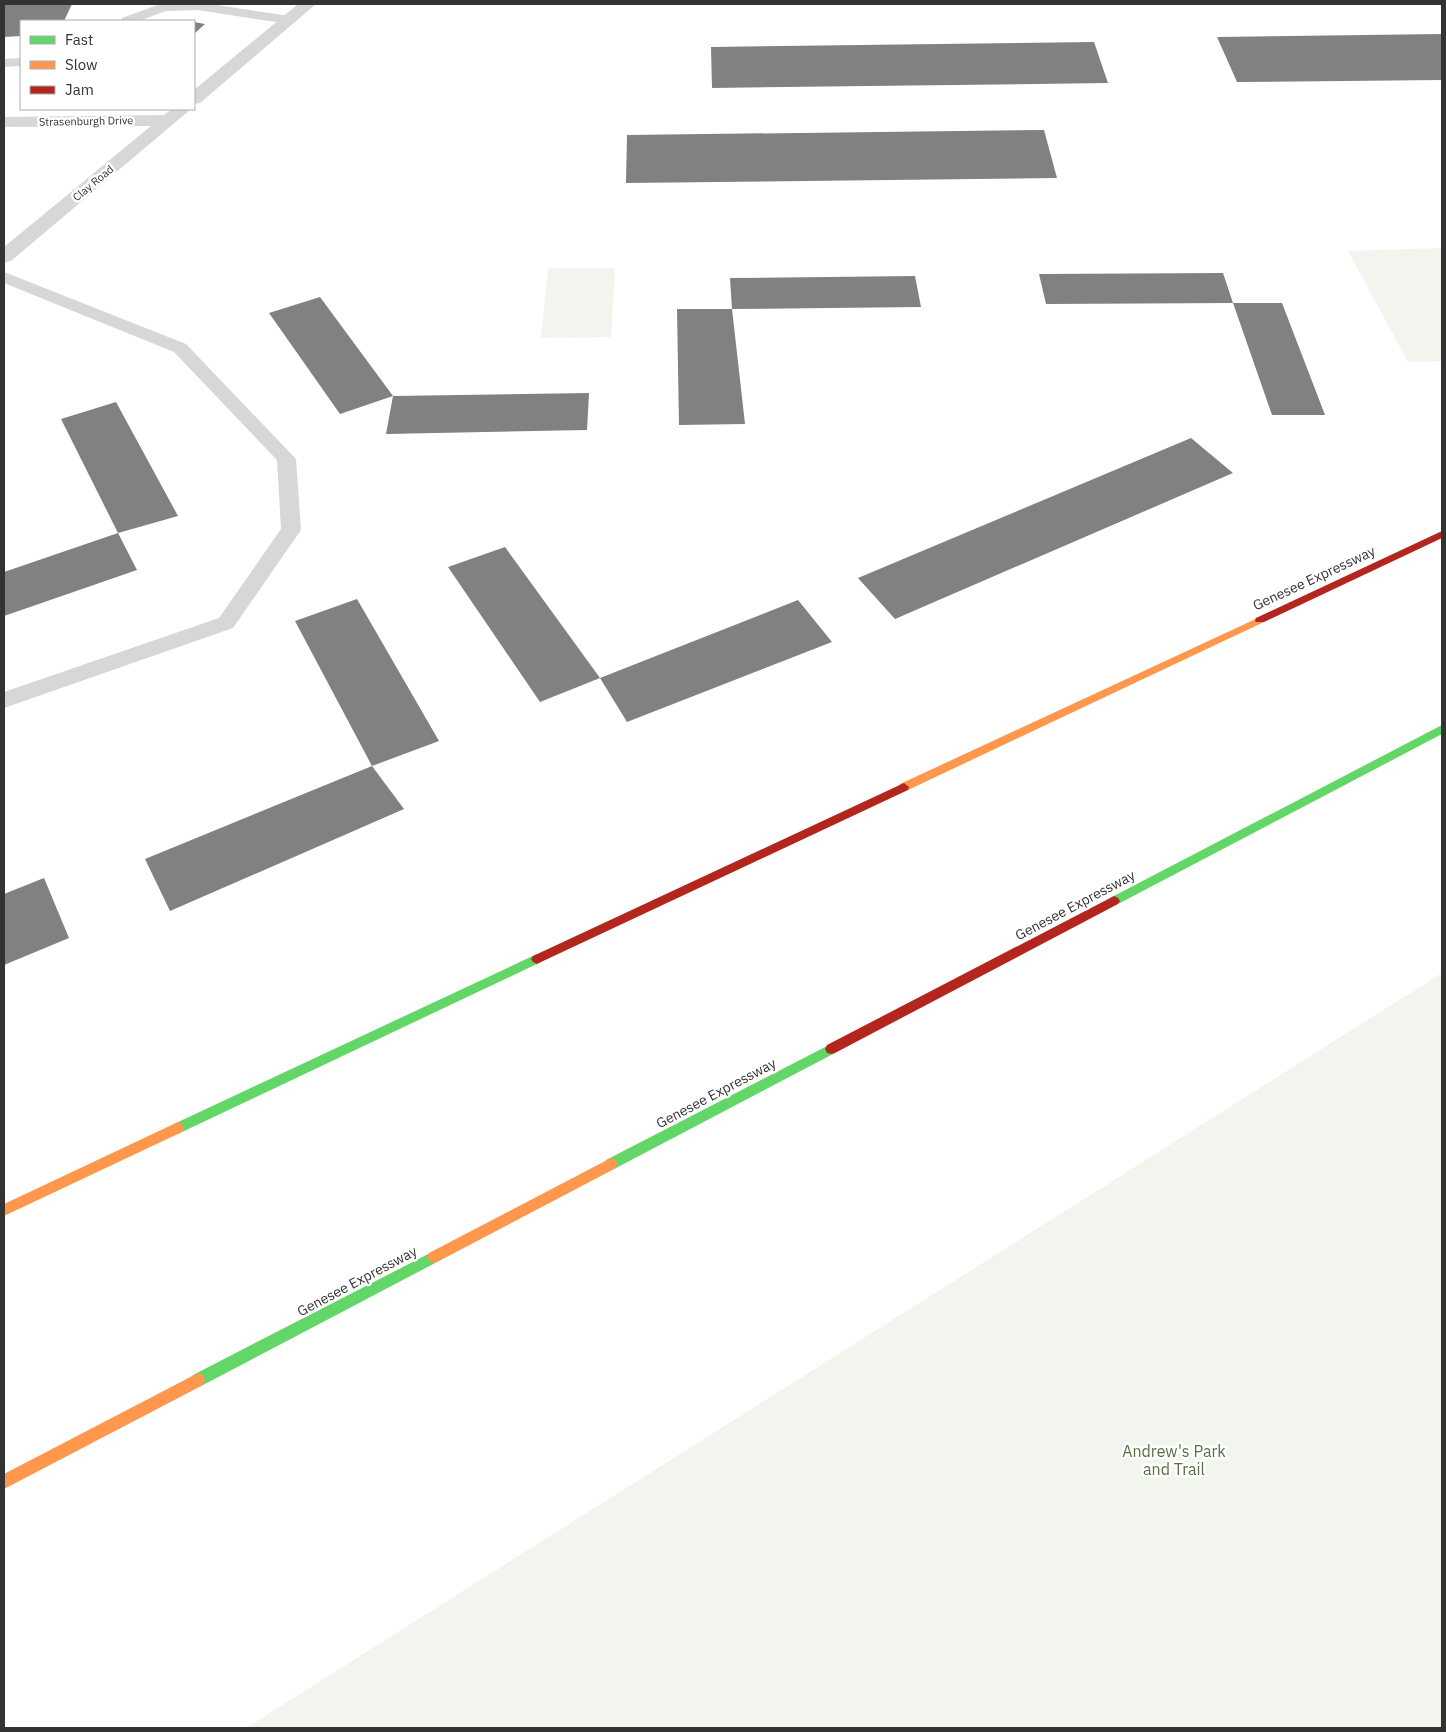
<svg xmlns="http://www.w3.org/2000/svg" width="1446" height="1732" font-family="'IBM Plex Sans',sans-serif">
	<style>
		.green { fill: #f1f5ed }
		.building { fill: #818181 }
		.lines { fill: none; stroke-linecap: round; stroke-linejoin: round }
		.lane { fill: #d7d7d7; fill-rule: evenodd }
		.street { fill: #d7d7d7; fill-rule: evenodd }
		.fast { fill: #63d668; fill-rule: evenodd }
		.slow { fill: #ff974d; fill-rule: evenodd }
		.jam { fill: #b3261e; fill-rule: evenodd }
		.labels { text-anchor: middle; stroke-width: 5; stroke-linejoin: round; paint-order: stroke }
		.far-street-label { font-size: 11px; fill: #333; stroke: #fff }
		.street-label { font-size: 14px; fill: #333; stroke: #fff }
		.near-park-label { font-size: 16px; fill: #56703f; stroke: #fff }
	</style>
	<rect width="100%" height="100%" fill="#fff"/>
	<path class="green" d="M 1442,248 L 1442,361 L 1408,362 L 1348,251 Z
		M 548,268 L 615,268 L 611,337 L 541,338 Z
		M 1442,973 L 1442,1728 L 246,1728 Z"/>
	<path class="building" d="M 4,4 L 72,4 L 64,21 L 21,21 L 21,36 L 4,37 Z
		M 194,22 L 205,24 L 194,34 Z
		M 1442,34 L 1442,80 L 1237,82 L 1217,37 Z
		M 1094,42 L 1108,83 L 712,88 L 711,47 Z
		M 1044,130 L 1057,178 L 626,183 L 627,135 Z
		M 1223,273 L 1233,303 L 1282,303 L 1325,415 L 1272,415 L 1233,303 L 1046,304 L 1039,274 Z
		M 915,276 L 921,307 L 732,309 L 730,278 Z
		M 320,297 L 393,396 L 340,414 L 269,313 Z
		M 677,309 L 732,309 L 745,424 L 679,425 Z
		M 589,393 L 587,430 L 386,434 L 393,396 Z
		M 116,402 L 178,516 L 118,533 L 61,419 Z
		M 1191,438 L 1233,473 L 895,619 L 858,578 Z
		M 118,533 L 137,570 L 4,616 L 4,572 Z
		M 505,547 L 600,678 L 540,702 L 448,567 Z
		M 357,599 L 439,741 L 372,766 L 404,809 L 170,911 L 145,859 L 372,766 L 295,621 Z
		M 798,600 L 832,642 L 627,722 L 600,678 Z
		M 44,878 L 69,938 L 4,965 L 4,894 Z"/>
	<g class="lines">
		<path class="lane" d="M 160,4 L 210,4 L 289,16 L 294,17 L 296,20 L 294,23 L 289,24 L 197,10 L 166,11 L 139,21 L 120,21 L 122,18 Z
			M 21,58 L 21,66 L 4,67 L 4,59 Z
			M 4,272 L 186,344 L 296,459 L 301,530 L 233,628 L 4,708 L 4,692 L 219,618 L 281,529 L 277,460 L 174,352 L 4,283 Z"/>
		<path class="street" d="M 298,4 L 316,4 L 200,103 L 194,104 L 194,90 Z
			M 172,109 L 191,109 L 11,261 L 4,263 L 4,247 L 151,126 L 4,127 L 4,117 L 164,115 Z"/>
		<path class="fast" d="M 1442,725 L 1442,734 L 1118,904 L 1110,904 L 1108,901 L 1110,898 Z
			M 537,954 L 541,956 L 543,959 L 541,962 L 182,1132 L 178,1134 L 174,1132 L 172,1128 L 174,1124 Z
			M 831,1044 L 835,1045 L 837,1049 L 835,1053 L 616,1168 L 611,1170 L 606,1168 L 605,1164 L 606,1160 Z
			M 434,1251 L 439,1253 L 441,1257 L 439,1261 L 203,1385 L 198,1387 L 193,1385 L 191,1380 L 193,1375 Z"/>
		<path class="slow" d="M 1260,617 L 1264,618 L 1265,620 L 1264,622 L 908,790 L 900,790 L 899,787 L 900,784 Z
			M 178,1122 L 182,1124 L 184,1128 L 182,1132 L 4,1216 L 4,1204 Z
			M 611,1158 L 616,1160 L 617,1164 L 616,1168 L 439,1261 L 434,1263 L 429,1261 L 427,1257 L 429,1253 Z
			M 198,1373 L 203,1375 L 205,1380 L 203,1385 L 4,1489 L 4,1474 Z"/>
		<path class="jam" d="M 1442,531 L 1442,538 L 1264,622 L 1256,622 L 1255,620 L 1256,618 Z
			M 904,783 L 909,787 L 908,790 L 541,962 L 537,964 L 533,962 L 531,959 L 533,956 Z
			M 1114,896 L 1118,898 L 1120,901 L 1118,904 L 835,1053 L 831,1054 L 827,1053 L 825,1049 L 827,1045 Z"/>
	</g>
	<g class="labels">
		<g class="far-street-label">
			<text transform="translate(86 121) rotate(-1)" y="4">Strasenburgh Drive</text>
			<text transform="translate(93 183) rotate(-40)" y="4">Clay Road</text>
		</g>
		<g class="street-label">
			<text transform="translate(1314 578) rotate(-25)" y="5">Genesee Expressway</text>
			<text transform="translate(1075 905) rotate(-28)" y="5">Genesee Expressway</text>
			<text transform="translate(716 1093) rotate(-28)" y="5">Genesee Expressway</text>
			<text transform="translate(357 1281) rotate(-28)" y="5">Genesee Expressway</text>
		</g>
		<g class="near-park-label">
			<text x="1174" y="1457">Andrew's Park<tspan x="1174" dy="18">and Trail</tspan></text>
		</g>
	</g>
	<rect width="1446" height="1732" fill="none" stroke="#333333" stroke-width="10"/>
	<rect x="20" y="20" width="175" height="90" fill="#ffffff" stroke="#adadad"/>
	<rect x="30" y="36" width="25" height="8" fill="#63d668" stroke="#adadad"/>
	<text x="65" y="45" font-size="15" fill="#333333">Fast</text>
	<rect x="30" y="61" width="25" height="8" fill="#ff974d" stroke="#adadad"/>
	<text x="65" y="70" font-size="15" fill="#333333">Slow</text>
	<rect x="30" y="86" width="25" height="8" fill="#b3261e" stroke="#adadad"/>
	<text x="65" y="95" font-size="15" fill="#333333">Jam</text>
</svg>
